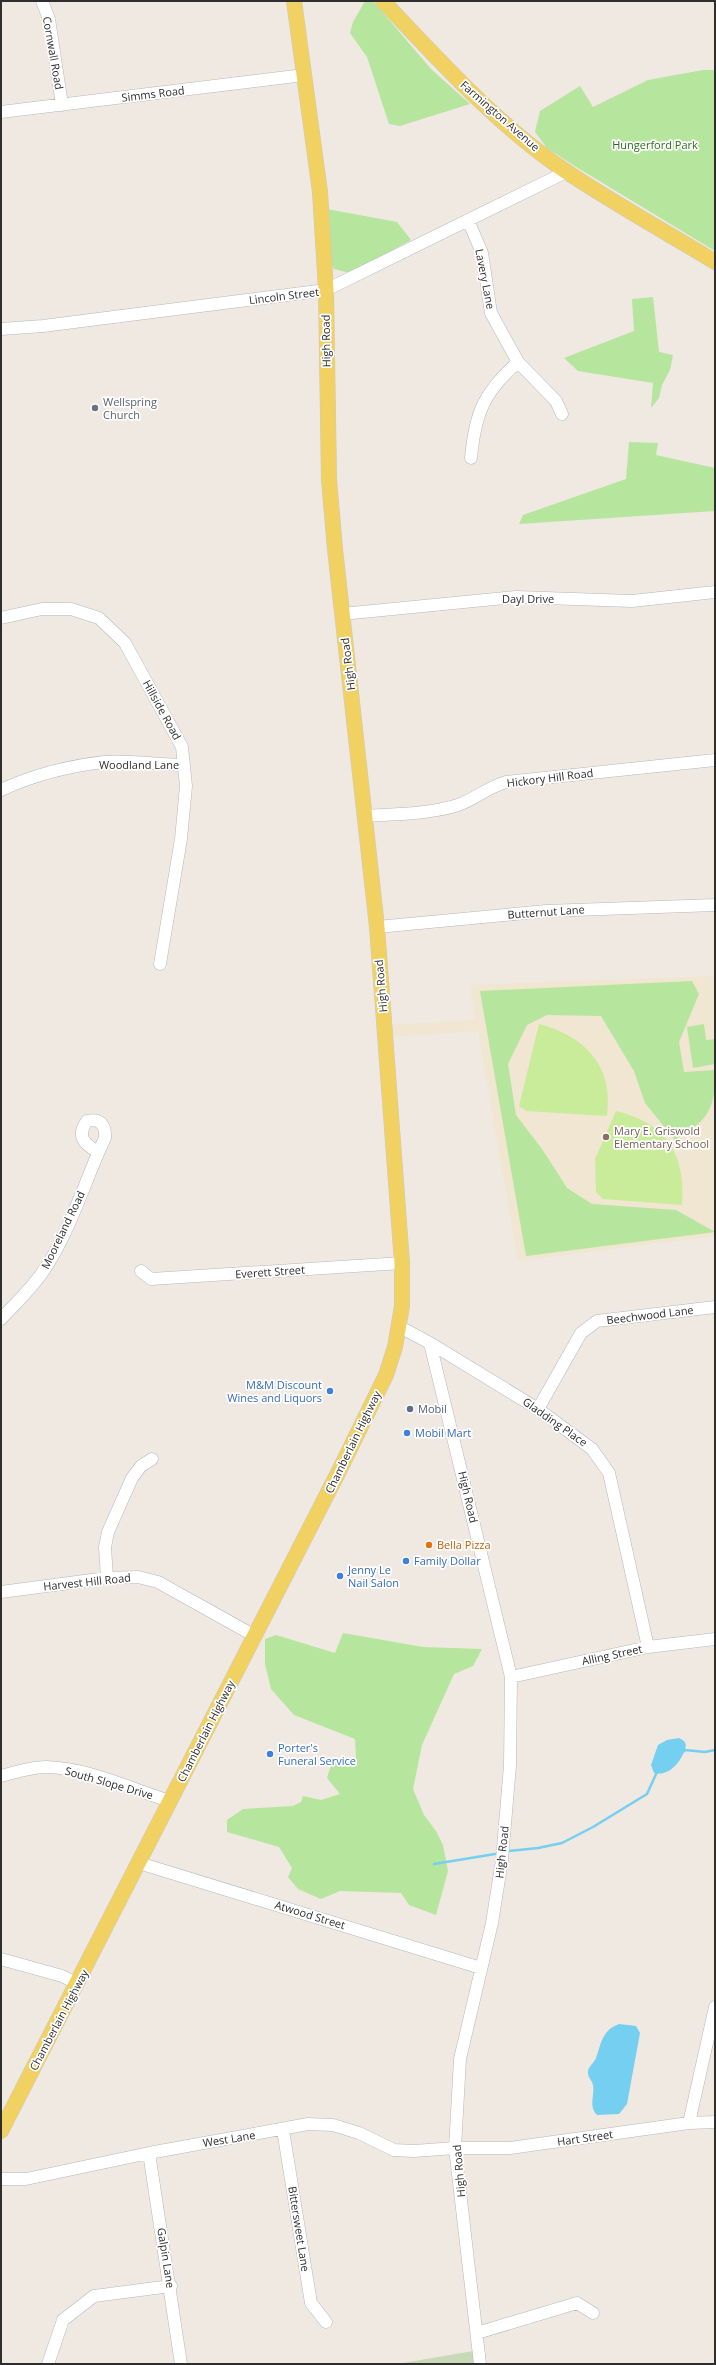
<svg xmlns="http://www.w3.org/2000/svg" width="716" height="2365" font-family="'Open Sans',sans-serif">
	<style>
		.education { fill: #f0e6d1 }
		.green { fill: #b6e59e }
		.cemetery { fill: #c8d9b8 }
		.pitch { fill: #c9ec9a }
		.water { fill: #75cff0 }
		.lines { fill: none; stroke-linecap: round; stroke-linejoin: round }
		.stream { stroke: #75cff0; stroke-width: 2.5 }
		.minor-casing { stroke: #b4b7c1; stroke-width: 13 }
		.major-casing { stroke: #c9c9c9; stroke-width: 16 }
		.minor { stroke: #fff; stroke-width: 12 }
		.major { stroke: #f2d163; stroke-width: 15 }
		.worship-dot { fill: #6b7280; stroke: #fff; stroke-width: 1.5 }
		.education-dot { fill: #8d6e63; stroke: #fff; stroke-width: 1.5 }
		.shop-dot { fill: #3f7fe0; stroke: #fff; stroke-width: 1.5 }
		.service-dot { fill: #5c6f8a; stroke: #fff; stroke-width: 1.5 }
		.food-dot { fill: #e8710a; stroke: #fff; stroke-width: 1.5 }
		.labels { text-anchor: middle; stroke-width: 3.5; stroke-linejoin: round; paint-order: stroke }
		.street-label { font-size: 11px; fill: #2e2e2e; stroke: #fff }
		.park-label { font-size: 11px; fill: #2c6e1b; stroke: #fff }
		.worship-label { font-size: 11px; fill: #5b616d; stroke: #fff; text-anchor: start }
		.education-label { font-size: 11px; fill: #785e54; stroke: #fff; text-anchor: start }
		.shop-label { font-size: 11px; fill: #366cbe; stroke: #fff; text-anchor: start }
		.service-label { font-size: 11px; fill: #4e5e75; stroke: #fff; text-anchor: start }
		.food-label { font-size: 11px; fill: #c56008; stroke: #fff; text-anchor: start }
	</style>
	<rect width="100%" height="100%" fill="#efe9e1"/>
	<path class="education" d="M 715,976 L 715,1236 L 518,1261 L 478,1031 L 391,1037 L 390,1025 L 475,1020 L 470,985 Z"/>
	<path class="green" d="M 365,1 L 373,1 L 431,69 L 470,104 L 400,126 L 389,124 L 367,57 L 350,33 L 353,22 Z
		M 703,70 L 715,70 L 715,251 L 573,165 L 547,148 L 535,132 L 540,111 L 580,86 L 593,107 L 648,80 Z
		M 327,209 L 397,222 L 411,240 L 350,273 L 334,269 L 329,258 Z
		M 653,297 L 659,352 L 673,355 L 670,370 L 662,385 L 659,398 L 651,408 L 653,383 L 578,371 L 564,358 L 634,331 L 632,299 Z
		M 629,442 L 658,443 L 656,455 L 715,468 L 715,511 L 519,524 L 523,515 L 626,479 Z
		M 692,981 L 699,994 L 679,1042 L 684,1072 L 715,1070 C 715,1111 709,1119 675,1140 L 645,1103 L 634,1071 L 601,1016 L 547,1015 L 527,1025 L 508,1064 L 516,1115 L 542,1149 L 567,1188 L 592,1204 L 676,1210 L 715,1232 L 526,1256 L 480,991 Z
		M 704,1024 L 706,1040 L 715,1039 L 715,1064 L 693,1068 L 687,1027 Z
		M 343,1633 L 423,1647 L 482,1649 L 473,1666 L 454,1674 L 422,1745 L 413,1789 L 424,1815 L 436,1831 L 443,1845 L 448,1871 L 436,1915 L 409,1905 L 401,1893 L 340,1891 L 321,1899 L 298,1889 L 288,1877 L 292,1868 L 279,1847 L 227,1832 L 227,1820 L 243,1809 L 293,1806 L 301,1802 L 303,1796 L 321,1800 L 340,1794 L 327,1778 L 333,1759 L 356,1758 L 355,1739 L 294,1715 L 271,1689 L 265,1664 L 265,1639 L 276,1635 L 335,1653 Z"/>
	<path class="cemetery" d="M 473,2351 L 474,2364 L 403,2364 L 403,2363 Z"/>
	<path class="pitch" d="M 539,1024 C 585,1036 614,1066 607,1116 L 526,1111 L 519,1106 Z
		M 616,1111 C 666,1123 686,1154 682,1205 L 603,1199 L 596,1192 L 595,1159 Z"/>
	<path class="water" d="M 679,1738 L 684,1741 L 686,1745 C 683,1760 670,1777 654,1773 L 651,1765 L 658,1745 L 667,1740 Z
		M 619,2024 L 636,2026 L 640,2033 L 627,2104 L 619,2114 L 597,2115 C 588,2106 595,2096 593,2085 C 592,2080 587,2077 588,2071 C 589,2066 594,2063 596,2058 C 601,2044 602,2030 619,2024 Z"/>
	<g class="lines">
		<path class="stream" d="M 683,1752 L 685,1750 L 705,1752 L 715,1750
			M 509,1851 L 538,1848 L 562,1843 L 593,1827 L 647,1794 L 657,1772
			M 434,1864 L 495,1854"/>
		<g class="minor-casing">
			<path id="minor" d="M 42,1 L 49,19 L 62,105
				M 1,112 L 304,75
				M 468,220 L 482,253 L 491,313 L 518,362 L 556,401 L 562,414
				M 1,329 L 43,326 L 326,290 L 566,172
				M 471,458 C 475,413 484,392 518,362
				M 342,614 L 516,597 L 632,601 L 715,592
				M 1,618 L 42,609 L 71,609 L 99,618 L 125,643 L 182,747 L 186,786 L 181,839 L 160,964
				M 1,790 C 33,775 69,766 104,762 C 129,760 159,765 184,765
				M 366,816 C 396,814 430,814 458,805 C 475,799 488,787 506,782 L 715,760
				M 377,927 L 546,911 L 715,905
				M 141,1271 L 151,1279 L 402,1263
				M 1,1319 C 15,1304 30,1290 42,1273 C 70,1233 84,1182 105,1138 C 106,1125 100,1118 87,1121 C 76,1136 84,1144 98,1152
				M 400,1327 L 430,1343 L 538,1409 L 592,1449 L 609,1473 L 648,1647
				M 430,1343 L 511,1677 L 510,1765 L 502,1860 L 492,1923 L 460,2059 L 455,2148 L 480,2364
				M 538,1409 L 581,1333 L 597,1321 L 715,1307
				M 107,1578 L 105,1547 L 108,1532 L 132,1478 L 141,1466 L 152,1459
				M 1,1592 L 107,1578 L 138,1577 L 158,1582 L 255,1636
				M 511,1677 L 648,1647 L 715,1639
				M 1,1776 C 16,1772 31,1767 46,1767 C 88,1768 131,1789 170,1801
				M 139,1863 L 481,1968
				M 1,1959 L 62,1976 L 78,1984
				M 689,2123 L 715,2007
				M 283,2130 L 311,2303 L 326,2322
				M 149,2153 L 181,2364
				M 1,2179 L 26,2179 L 149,2153 L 308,2124 L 333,2125 L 359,2133 L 394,2150 L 414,2151 L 455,2148 L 510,2148 L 689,2123 L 715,2122
				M 477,2333 L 577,2303 L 593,2313
				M 48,2364 L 63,2320 L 94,2296 L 171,2286"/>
		</g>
		<g class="major-casing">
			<path id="major" d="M 383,1 C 438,59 500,128 567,172 C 615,204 666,232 715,262
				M 1,2131 L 340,1469 L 386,1375 L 395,1347 L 402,1306 L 402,1263 L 377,927 L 335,549 L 329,480 L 326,290 L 320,192 L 294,1"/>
		</g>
		<use href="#minor" class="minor"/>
		<use href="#major" class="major"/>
	</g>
	<circle class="worship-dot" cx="95" cy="408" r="4"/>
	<circle class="education-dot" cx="606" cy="1137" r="4"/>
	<g class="shop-dot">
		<circle cx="330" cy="1391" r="4"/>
		<circle cx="407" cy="1433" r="4"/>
		<circle cx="406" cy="1561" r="4"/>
		<circle cx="340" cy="1576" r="4"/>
		<circle cx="270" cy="1754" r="4"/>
	</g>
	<circle class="service-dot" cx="410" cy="1409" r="4"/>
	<circle class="food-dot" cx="429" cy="1545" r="4"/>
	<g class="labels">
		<g class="street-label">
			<text transform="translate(53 53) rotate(80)" y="4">Cornwall Road</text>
			<text transform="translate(153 94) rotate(-7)" y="4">Simms Road</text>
			<text transform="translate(500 116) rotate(41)" y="4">Farmington Avenue</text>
			<text transform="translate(485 279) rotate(79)" y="4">Lavery Lane</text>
			<text transform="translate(284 296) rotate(-7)" y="4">Lincoln Street</text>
			<text transform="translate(326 341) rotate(-91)" y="4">High Road</text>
			<text x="528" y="603">Dayl Drive</text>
			<text transform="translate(348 664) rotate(-97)" y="4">High Road</text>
			<text transform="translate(162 710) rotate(61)" y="4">Hillside Road</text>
			<text x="139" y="769">Woodland Lane</text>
			<text transform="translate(550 778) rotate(-7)" y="4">Hickory Hill Road</text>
			<text transform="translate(546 912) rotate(-4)" y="4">Butternut Lane</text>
			<text transform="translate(381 986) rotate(-95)" y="4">High Road</text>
			<text transform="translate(63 1230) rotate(-64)" y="4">Mooreland Road</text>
			<text transform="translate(270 1272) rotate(-4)" y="4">Everett Street</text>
			<text transform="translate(650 1315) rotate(-7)" y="4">Beechwood Lane</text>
			<text transform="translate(555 1422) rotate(35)" y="4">Gladding Place</text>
			<text transform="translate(353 1442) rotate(-64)" y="4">Chamberlain Highway</text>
			<text transform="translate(468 1497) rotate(77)" y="4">High Road</text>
			<text transform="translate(87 1582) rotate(-6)" y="4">Harvest Hill Road</text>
			<text transform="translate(612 1655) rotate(-12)" y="4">Alling Street</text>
			<text transform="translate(206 1731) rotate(-63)" y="4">Chamberlain Highway</text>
			<text transform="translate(109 1783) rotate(16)" y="4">South Slope Drive</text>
			<text transform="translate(502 1852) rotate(-84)" y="4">High Road</text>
			<text transform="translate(310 1915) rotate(17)" y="4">Atwood Street</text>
			<text transform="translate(59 2020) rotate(-62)" y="4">Chamberlain Highway</text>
			<text transform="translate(585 2138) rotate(-8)" y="4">Hart Street</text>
			<text transform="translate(229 2139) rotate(-9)" y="4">West Lane</text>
			<text transform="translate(459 2171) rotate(-95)" y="4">High Road</text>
			<text transform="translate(299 2229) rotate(81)" y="4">Bittersweet Lane</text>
			<text transform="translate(166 2258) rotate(81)" y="4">Galpin Lane</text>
		</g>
		<g class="park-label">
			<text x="655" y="149">Hungerford Park</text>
		</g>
		<g class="worship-label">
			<text x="103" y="406">Wellspring<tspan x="103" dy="13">Church</tspan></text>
		</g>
		<g class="education-label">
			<text x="614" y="1135">Mary E. Griswold<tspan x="614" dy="13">Elementary School</tspan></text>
		</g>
		<g class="shop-label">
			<text x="322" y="1389" text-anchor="end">M&amp;M Discount<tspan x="322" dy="13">Wines and Liquors</tspan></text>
			<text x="415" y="1437">Mobil Mart</text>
			<text x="414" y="1565">Family Dollar</text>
			<text x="348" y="1574">Jenny Le<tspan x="348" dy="13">Nail Salon</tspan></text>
			<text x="278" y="1752">Porter's<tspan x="278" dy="13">Funeral Service</tspan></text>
		</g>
		<g class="service-label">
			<text x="418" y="1413">Mobil</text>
		</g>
		<g class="food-label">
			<text x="437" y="1549">Bella Pizza</text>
		</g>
	</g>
	<rect width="716" height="2365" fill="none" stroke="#2e2e2e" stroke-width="4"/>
</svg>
